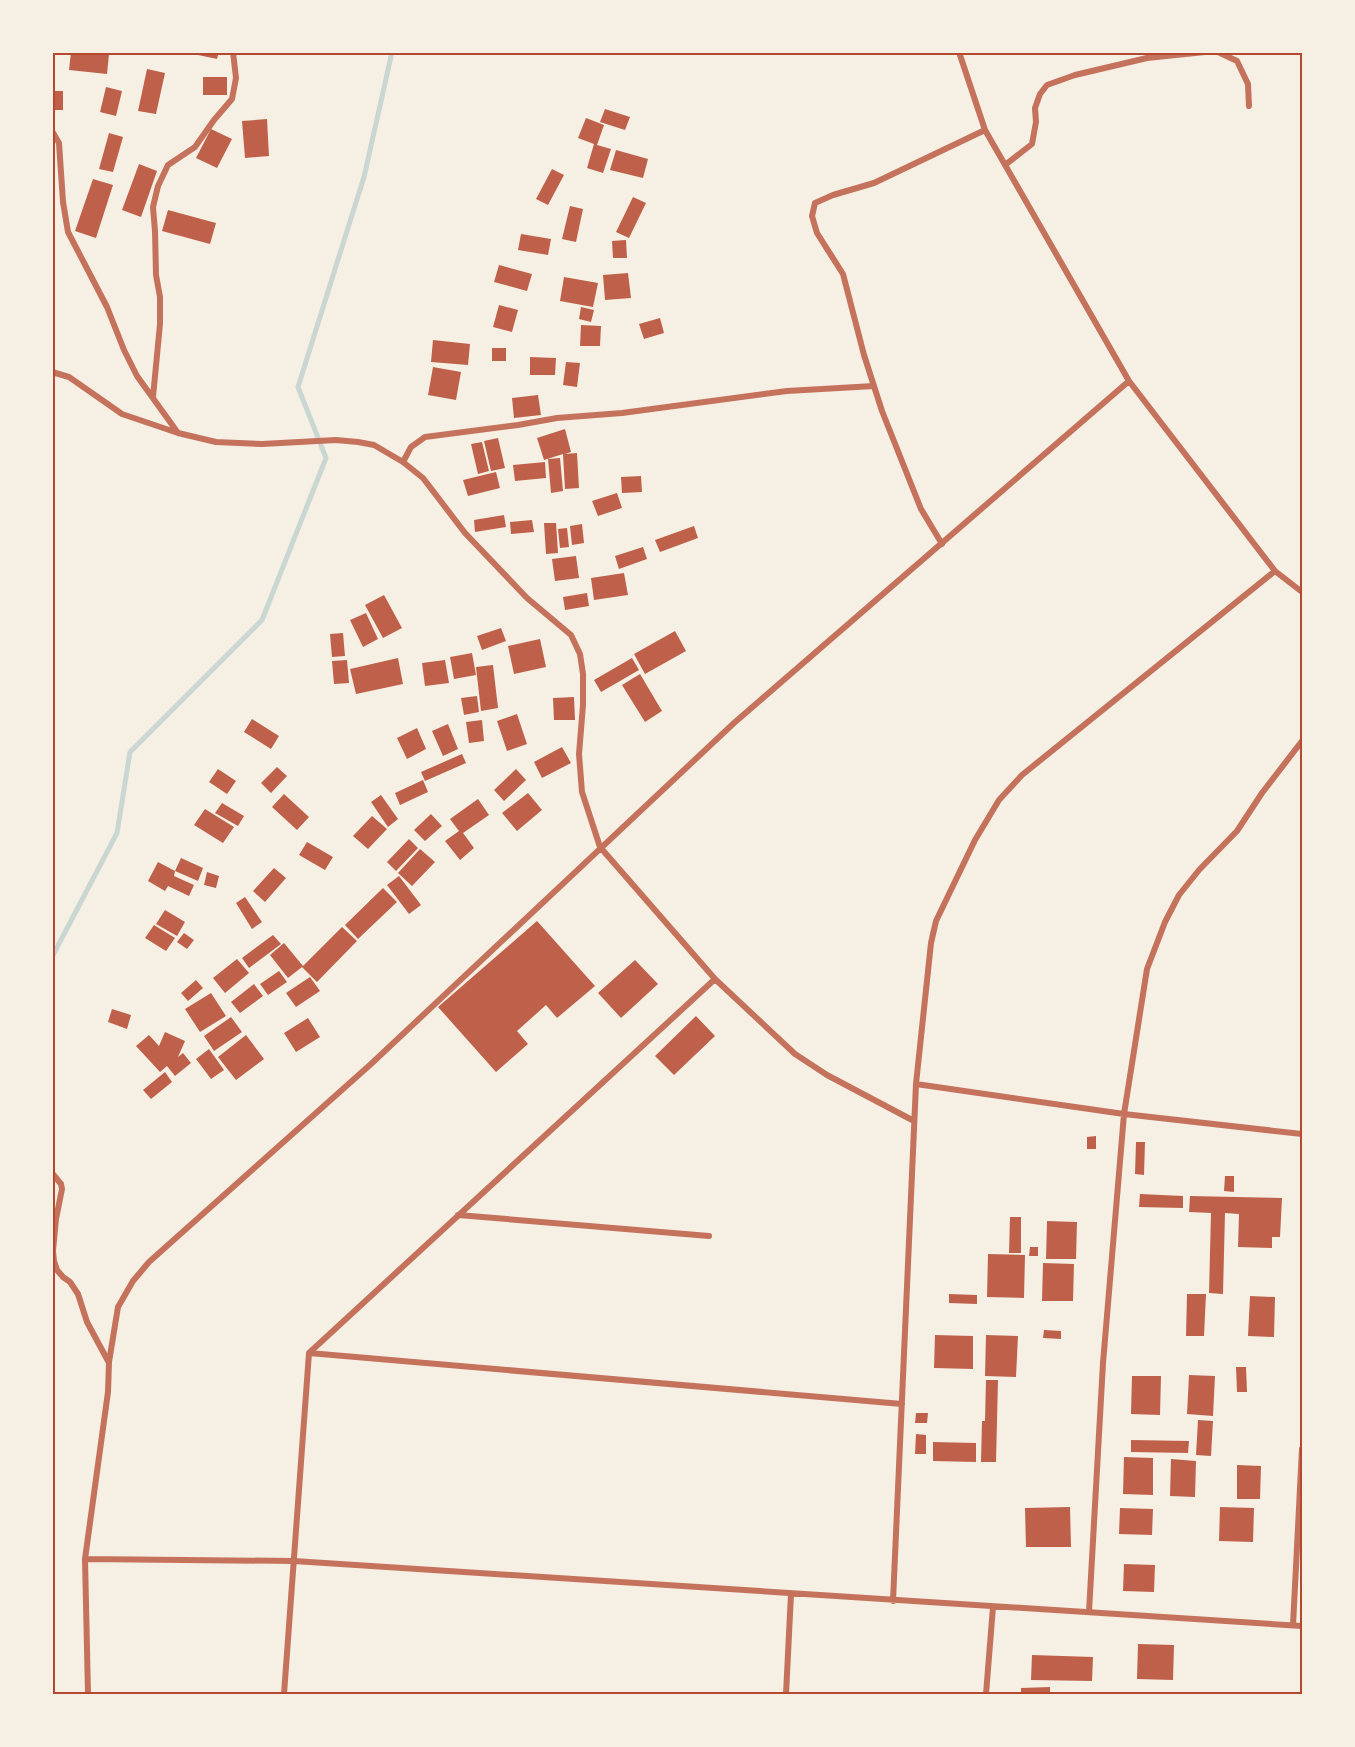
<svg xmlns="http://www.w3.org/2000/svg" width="1355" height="1747" font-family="Barlow,sans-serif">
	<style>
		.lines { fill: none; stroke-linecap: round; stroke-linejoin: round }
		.stream { stroke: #c9d6d2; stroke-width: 5 }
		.building { fill: #bf614a }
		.minor { stroke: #c5725c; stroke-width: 6 }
		.neatline { fill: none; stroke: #b5482f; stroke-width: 2 }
	</style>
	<rect width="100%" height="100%" fill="#f6efe4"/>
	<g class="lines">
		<path class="stream" d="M 52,957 L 117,833 L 130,752 L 262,620 L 326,458 L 298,387 L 364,177 L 392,52"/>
	</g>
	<path class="building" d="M 71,52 L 109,54 L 107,74 L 69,70 Z
		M 199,52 L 219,52 L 217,59 L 198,55 Z
		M 147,69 L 165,73 L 156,114 L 138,111 Z
		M 203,77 L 227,77 L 227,95 L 203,95 Z
		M 106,87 L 122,91 L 116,116 L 100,112 Z
		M 52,91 L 63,91 L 63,110 L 52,110 Z
		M 605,109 L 630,117 L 625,130 L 600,122 Z
		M 586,118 L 604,125 L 597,145 L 611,149 L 603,173 L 587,168 L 594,144 L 578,138 Z
		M 267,119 L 269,156 L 245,158 L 242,121 Z
		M 211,129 L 232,139 L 217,168 L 196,158 Z
		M 109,133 L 123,137 L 113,172 L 99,169 Z
		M 616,150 L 648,159 L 643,178 L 610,170 Z
		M 139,164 L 157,171 L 141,217 L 122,210 Z
		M 552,169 L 564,175 L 548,205 L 536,199 Z
		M 93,179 L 113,185 L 96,238 L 75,231 Z
		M 633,197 L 646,203 L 629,238 L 616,232 Z
		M 570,206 L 583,209 L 576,242 L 562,239 Z
		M 168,210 L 216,223 L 210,244 L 162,231 Z
		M 521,234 L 551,239 L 548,255 L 518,250 Z
		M 626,240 L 627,258 L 613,258 L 612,241 Z
		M 499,265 L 532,274 L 527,291 L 494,282 Z
		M 628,273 L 631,298 L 605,300 L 603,275 Z
		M 564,277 L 598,283 L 593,307 L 560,301 Z
		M 499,305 L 518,310 L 512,332 L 493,327 Z
		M 581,307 L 594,310 L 591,322 L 579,319 Z
		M 660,318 L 664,333 L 644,339 L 639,324 Z
		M 581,325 L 601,326 L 600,346 L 580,346 Z
		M 433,340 L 470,344 L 468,365 L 431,362 Z
		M 492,348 L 506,348 L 506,361 L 492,361 Z
		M 530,357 L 556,358 L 555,375 L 530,375 Z
		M 566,362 L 580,363 L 577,387 L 563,385 Z
		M 433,367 L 461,372 L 456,400 L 428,395 Z
		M 538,395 L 541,415 L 514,418 L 512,398 Z
		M 565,429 L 571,452 L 565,454 L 577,453 L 579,488 L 565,489 L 563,454 L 544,460 L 537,438 Z
		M 498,438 L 505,468 L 491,471 L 484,441 Z
		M 482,442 L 489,471 L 478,474 L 471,444 Z
		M 560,458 L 563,491 L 551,493 L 548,459 Z
		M 545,462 L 546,478 L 515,481 L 513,465 Z
		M 496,472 L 500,488 L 468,496 L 463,480 Z
		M 641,476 L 642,492 L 622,493 L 621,477 Z
		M 617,493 L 622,508 L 598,516 L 592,501 Z
		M 504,515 L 506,527 L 475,532 L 474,520 Z
		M 532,520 L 534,532 L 511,534 L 510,522 Z
		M 544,523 L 556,523 L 558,553 L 546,554 Z
		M 582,524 L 584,543 L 572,545 L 570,526 Z
		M 694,526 L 698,538 L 660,552 L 655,540 Z
		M 567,528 L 569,547 L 560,548 L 558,529 Z
		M 643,547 L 647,559 L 619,569 L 615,556 Z
		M 576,556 L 579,578 L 555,581 L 552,559 Z
		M 624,573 L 628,595 L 594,600 L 591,578 Z
		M 587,593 L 589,606 L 565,610 L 563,597 Z
		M 384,595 L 402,628 L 383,638 L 365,605 Z
		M 366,613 L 378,639 L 363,647 L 350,620 Z
		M 501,628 L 506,641 L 482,650 L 477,636 Z
		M 675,631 L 686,651 L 645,674 L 634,654 Z
		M 343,633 L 345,656 L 332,657 L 330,634 Z
		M 540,639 L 546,667 L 514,674 L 508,646 Z
		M 472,653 L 476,675 L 454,679 L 450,657 Z
		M 398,658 L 403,684 L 356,694 L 350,669 Z
		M 632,658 L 639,670 L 601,692 L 594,680 Z
		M 347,660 L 349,683 L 334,684 L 332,661 Z
		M 445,660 L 449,683 L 425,686 L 422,663 Z
		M 493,665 L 498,708 L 481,711 L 476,667 Z
		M 640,674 L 662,711 L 645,722 L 622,685 Z
		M 477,696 L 479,712 L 464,715 L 461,698 Z
		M 574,697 L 575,720 L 554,720 L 553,698 Z
		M 517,714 L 527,744 L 507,751 L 497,721 Z
		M 252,719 L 279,736 L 271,749 L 244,732 Z
		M 482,720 L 484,741 L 469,743 L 466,722 Z
		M 448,724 L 458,749 L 443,756 L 432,731 Z
		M 417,728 L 426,749 L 407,759 L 397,738 Z
		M 562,747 L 571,763 L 542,778 L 534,762 Z
		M 462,754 L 466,763 L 425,781 L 421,772 Z
		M 277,767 L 287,776 L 271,793 L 261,783 Z
		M 218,769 L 236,781 L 227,794 L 209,782 Z
		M 516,769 L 526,780 L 504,801 L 494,790 Z
		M 423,780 L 428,792 L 400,805 L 395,793 Z
		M 528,793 L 542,810 L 517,831 L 502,813 Z
		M 284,794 L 309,817 L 297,830 L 272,807 Z
		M 381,795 L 398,819 L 388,827 L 371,802 Z
		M 478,799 L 489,815 L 463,833 L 474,848 L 460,860 L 445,841 L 459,831 L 450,819 Z
		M 222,803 L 244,816 L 238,826 L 215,813 Z
		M 205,809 L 234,827 L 223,843 L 194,825 Z
		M 431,814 L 442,826 L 425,841 L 414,830 Z
		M 372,816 L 387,829 L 368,849 L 353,836 Z
		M 409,839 L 418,848 L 396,871 L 387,862 Z
		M 307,842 L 333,857 L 325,870 L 299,855 Z
		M 420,849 L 435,862 L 412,886 L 398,873 Z
		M 181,858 L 203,868 L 198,881 L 175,871 L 174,876 L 194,885 L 189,896 L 168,886 L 165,891 L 148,881 L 158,862 L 175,871 Z
		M 274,868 L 286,878 L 265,902 L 253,891 Z
		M 207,872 L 219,876 L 216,888 L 204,885 Z
		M 399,876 L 421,905 L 409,914 L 387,885 Z
		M 383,888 L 397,902 L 358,939 L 345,925 Z
		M 245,897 L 262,922 L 252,929 L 236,903 Z
		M 165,910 L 185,922 L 177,936 L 156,924 Z
		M 537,921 L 595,986 L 557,1018 L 546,1005 L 517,1031 L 528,1044 L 496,1072 L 438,1007 Z
		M 154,925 L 175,938 L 166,951 L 145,938 Z
		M 342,927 L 357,941 L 317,982 L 302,967 L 288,978 L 270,955 L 284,943 L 303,966 Z
		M 184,933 L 194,940 L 187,949 L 177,942 Z
		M 273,935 L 281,944 L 249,968 L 242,958 Z
		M 237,959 L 249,973 L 225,993 L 213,978 Z
		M 635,960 L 658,984 L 621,1018 L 598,993 Z
		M 279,971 L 287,982 L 268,995 L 260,984 Z
		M 310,977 L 320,991 L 296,1007 L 286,993 Z
		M 196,980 L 203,988 L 188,1001 L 181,993 Z
		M 254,984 L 263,996 L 240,1013 L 231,1002 Z
		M 211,993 L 226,1016 L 200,1032 L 185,1009 Z
		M 112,1009 L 131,1015 L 127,1029 L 108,1022 Z
		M 696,1016 L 715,1036 L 674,1075 L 655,1056 Z
		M 231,1017 L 242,1032 L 214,1051 L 204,1036 Z
		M 308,1018 L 320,1037 L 296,1052 L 284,1033 Z
		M 165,1032 L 185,1041 L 178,1057 L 183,1053 L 191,1063 L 175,1076 L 167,1066 L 160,1072 L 136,1046 L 149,1035 L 159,1046 Z
		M 246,1035 L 264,1059 L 236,1080 L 218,1057 Z
		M 209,1049 L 224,1070 L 211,1079 L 196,1059 Z
		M 165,1072 L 172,1082 L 151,1099 L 143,1090 Z
		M 1096,1136 L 1096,1149 L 1087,1149 L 1087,1137 Z
		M 1136,1142 L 1145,1142 L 1144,1175 L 1135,1174 Z
		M 1225,1176 L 1234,1176 L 1234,1192 L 1224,1191 Z
		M 1140,1194 L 1183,1196 L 1183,1208 L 1139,1207 Z
		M 1190,1196 L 1282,1198 L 1280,1237 L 1272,1237 L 1272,1248 L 1238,1247 L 1239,1214 L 1225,1213 L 1223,1294 L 1209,1293 L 1211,1213 L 1189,1212 Z
		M 1010,1217 L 1021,1217 L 1021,1253 L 1009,1253 Z
		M 1047,1221 L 1077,1222 L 1076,1259 L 1046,1259 Z
		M 1030,1247 L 1038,1247 L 1038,1256 L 1029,1256 Z
		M 988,1254 L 1025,1255 L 1024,1298 L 987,1297 Z
		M 1043,1263 L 1074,1264 L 1073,1301 L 1042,1301 Z
		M 949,1294 L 977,1295 L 977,1304 L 949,1303 Z
		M 1187,1294 L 1206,1294 L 1204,1336 L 1186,1336 Z
		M 1250,1296 L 1275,1297 L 1274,1337 L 1248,1336 Z
		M 1044,1330 L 1061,1331 L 1061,1339 L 1043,1338 Z
		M 935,1335 L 973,1336 L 973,1369 L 934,1368 Z
		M 986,1335 L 1018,1336 L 1016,1377 L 985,1376 Z
		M 1236,1367 L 1246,1367 L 1247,1392 L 1237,1392 Z
		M 1189,1375 L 1215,1376 L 1213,1416 L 1187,1414 Z
		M 1132,1376 L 1161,1376 L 1160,1415 L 1131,1414 Z
		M 986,1380 L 998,1380 L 996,1462 L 981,1462 L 982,1421 L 985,1421 Z
		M 916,1413 L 928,1413 L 927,1423 L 915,1423 Z
		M 1198,1420 L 1213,1421 L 1211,1456 L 1196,1455 Z
		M 916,1434 L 926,1435 L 926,1454 L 915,1454 Z
		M 1131,1440 L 1189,1441 L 1188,1453 L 1131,1452 Z
		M 933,1442 L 976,1443 L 976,1462 L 933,1461 Z
		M 1124,1457 L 1153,1458 L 1153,1495 L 1123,1494 Z
		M 1171,1459 L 1196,1461 L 1195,1497 L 1170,1496 Z
		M 1237,1465 L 1261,1466 L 1260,1499 L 1237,1499 Z
		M 1070,1507 L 1071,1547 L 1026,1547 L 1025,1508 Z
		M 1220,1507 L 1254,1508 L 1253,1542 L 1219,1541 Z
		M 1120,1508 L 1153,1509 L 1152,1535 L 1119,1534 Z
		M 1124,1564 L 1155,1565 L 1154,1592 L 1123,1591 Z
		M 1138,1644 L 1174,1645 L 1173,1680 L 1137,1679 Z
		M 1032,1655 L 1093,1657 L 1092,1681 L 1031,1680 Z
		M 1050,1687 L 1050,1694 L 1021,1694 L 1021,1688 Z"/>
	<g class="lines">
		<path class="minor" d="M 959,52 L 985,130 L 1129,381 L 1275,571 L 1302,592
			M 1218,52 L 1237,61 L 1248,84 L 1249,106
			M 52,131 L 59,143 L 63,202 L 68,232 L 107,307 L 124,350 L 137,376 L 178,433
			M 1005,165 L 1032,144 L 1036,122 L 1035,108 L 1040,94 L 1047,85 L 1075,75 L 1147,58 L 1205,52
			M 52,372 L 69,377 L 122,414 L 178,433 L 216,442 L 262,444 L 336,440 L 358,442 L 374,445 L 403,462 L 423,478 L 465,533 L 527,598 L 571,635 L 580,654 L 583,674 L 583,705 L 579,754 L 582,792 L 600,847 L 715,979 L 795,1054 L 827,1075 L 914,1121
			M 153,397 L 160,324 L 160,297 L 156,275 L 155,231 L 153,207 L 158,186 L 168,165 L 195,147 L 214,120 L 232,99 L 236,78 L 233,52
			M 403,462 L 411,447 L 425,437 L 518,425 L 557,418 L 622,413 L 787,391 L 874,386
			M 942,544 L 921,509 L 882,411 L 864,355 L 843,274 L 817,233 L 812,216 L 815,203 L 833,195 L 874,183 L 985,130
			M 916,1084 L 1124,1114 L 1302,1134
			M 52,1173 L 61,1184 L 62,1189 L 56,1219 L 53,1251 L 54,1261 L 57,1270 L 63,1277 L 70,1282 L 78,1294 L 87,1322 L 108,1361
			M 458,1215 L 709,1236
			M 309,1353 L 902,1404
			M 85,1559 L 294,1561 L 1302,1626
			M 893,1601 L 916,1084 L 931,943 L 936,921 L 975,840 L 999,800 L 1022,775 L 1275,571
			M 1089,1612 L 1103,1363 L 1124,1114 L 1147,969 L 1165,922 L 1179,895 L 1199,870 L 1237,831 L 1262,793 L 1302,741
			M 1293,1625 L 1302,1449
			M 88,1694 L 85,1559 L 108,1392 L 109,1362 L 118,1307 L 133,1281 L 149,1262 L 371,1064 L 734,723 L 1129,381
			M 284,1694 L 309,1353 L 715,979
			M 786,1694 L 791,1594
			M 986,1694 L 993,1607"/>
	</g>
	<rect width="1355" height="1747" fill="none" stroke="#f6efe4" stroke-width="108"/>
	<rect x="54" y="54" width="1247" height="1639" class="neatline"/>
</svg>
